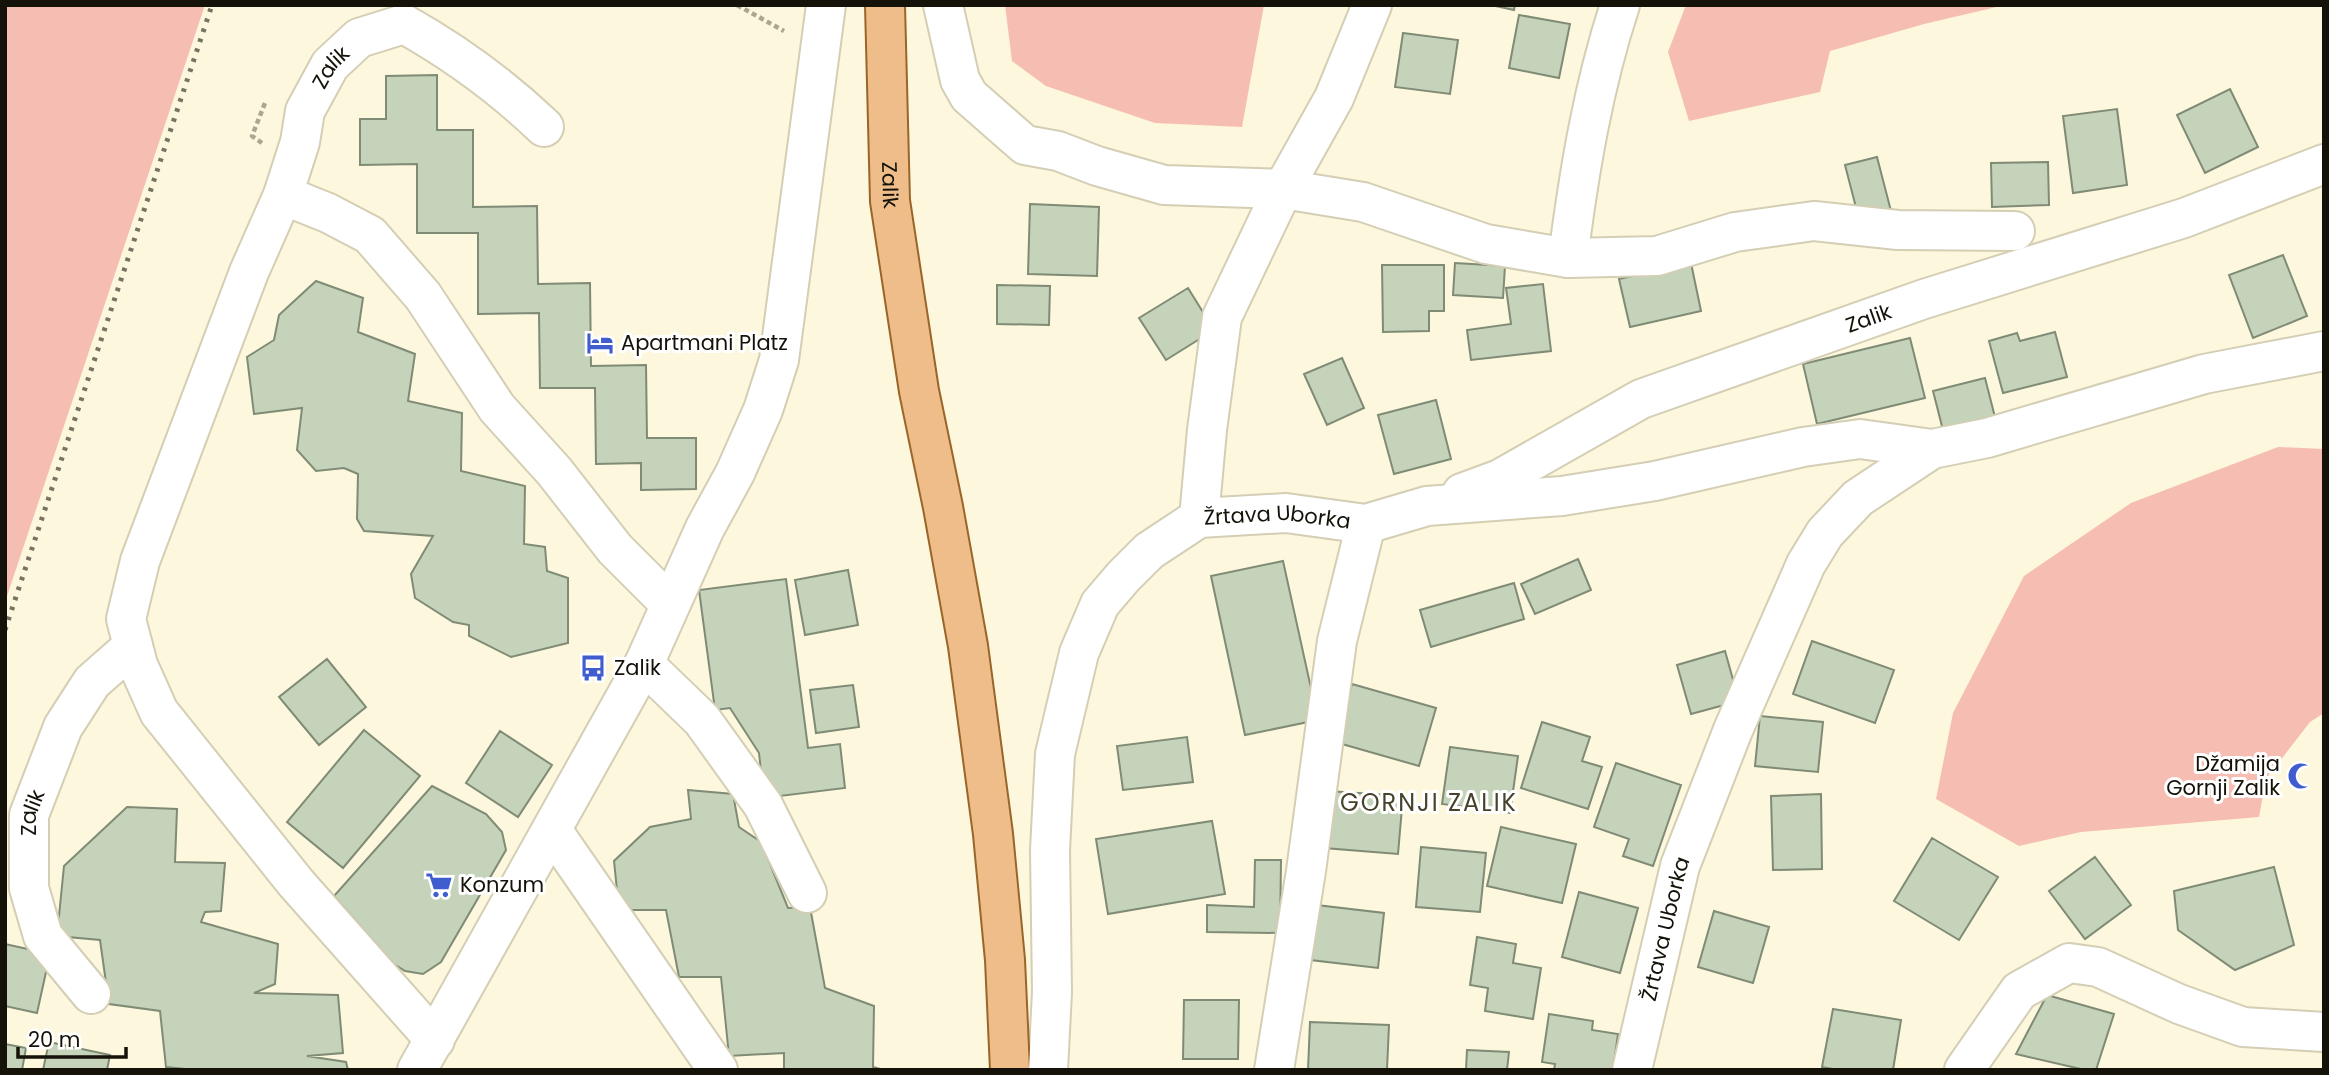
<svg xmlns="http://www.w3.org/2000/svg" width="2329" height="1075" font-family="Poppins,sans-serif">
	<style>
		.green { fill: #f6bdb3 }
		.building { fill: #c5d3bb; stroke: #7f8b75; stroke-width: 2 }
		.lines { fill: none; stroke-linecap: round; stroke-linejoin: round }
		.minor-casing { stroke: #d3ceb4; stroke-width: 42 }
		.major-casing { stroke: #9a6529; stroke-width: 42 }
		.path { stroke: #aaa692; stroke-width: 4.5; stroke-dasharray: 5 3.5; stroke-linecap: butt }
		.minor { stroke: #fff; stroke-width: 38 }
		.major { stroke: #eebd89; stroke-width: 38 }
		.rail { stroke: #767362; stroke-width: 5; stroke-dasharray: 3.5 7; stroke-linecap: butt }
		.labels { text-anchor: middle; stroke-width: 6; stroke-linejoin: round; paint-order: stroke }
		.street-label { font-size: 21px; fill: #141209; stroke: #fff }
		.poi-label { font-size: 21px; fill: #141209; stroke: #fff; text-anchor: start }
		.quarter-label { font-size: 24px; letter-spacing: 2px; fill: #47422c; stroke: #fff }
	</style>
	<rect width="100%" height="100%" fill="#fdf7dd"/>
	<path class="green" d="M 5,5 L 205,5 L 5,602 Z
		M 1005,5 L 1264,5 L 1242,127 L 1155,123 L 1046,86 L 1012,61 Z
		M 1686,5 L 2005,5 L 1924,24 L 1830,51 L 1820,92 L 1689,121 L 1668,52 Z
		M 2278,447 L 2324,449 L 2324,713 L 2310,722 L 2266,779 L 2259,817 L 2081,832 L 2019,846 L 1936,799 L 1953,713 L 2024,576 L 2131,503 Z"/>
	<path class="building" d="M 1491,5 L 1515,5 L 1514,10 Z
		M 1519,15 L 1570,24 L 1559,78 L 1509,68 Z
		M 1403,33 L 1458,40 L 1450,94 L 1395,87 Z
		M 437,75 L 437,130 L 473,130 L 473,207 L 537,206 L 538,284 L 590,283 L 591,366 L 646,365 L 647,438 L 696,438 L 696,489 L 641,490 L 641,463 L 596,464 L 595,388 L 540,388 L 539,313 L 478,314 L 478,233 L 417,233 L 417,164 L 360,165 L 360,119 L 386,119 L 386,76 Z
		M 2230,89 L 2258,147 L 2205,173 L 2177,115 Z
		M 2117,109 L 2127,185 L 2073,193 L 2063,116 Z
		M 1877,157 L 1891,211 L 1859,219 L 1845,165 Z
		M 2048,162 L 2049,205 L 1992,207 L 1991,163 Z
		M 1030,204 L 1099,207 L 1097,276 L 1028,274 Z
		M 2283,255 L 2307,316 L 2253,338 L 2229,275 Z
		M 1455,263 L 1505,266 L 1503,298 L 1453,295 Z
		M 1691,263 L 1701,311 L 1630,327 L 1619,279 Z
		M 1382,265 L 1444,265 L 1444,311 L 1429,311 L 1429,331 L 1383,332 Z
		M 316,281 L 363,298 L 358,332 L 415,354 L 408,401 L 462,413 L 461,471 L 525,486 L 524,544 L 545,547 L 547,571 L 568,578 L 568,643 L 511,657 L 469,636 L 469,625 L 453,622 L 415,598 L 411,574 L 433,536 L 364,531 L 357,519 L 358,474 L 344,468 L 316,471 L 297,450 L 302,408 L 254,414 L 247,357 L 274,340 L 279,315 Z
		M 1543,284 L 1551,351 L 1471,360 L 1467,330 L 1511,324 L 1506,288 Z
		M 997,285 L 1050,286 L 1049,325 L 997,324 Z
		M 1188,288 L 1214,330 L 1166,360 L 1139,318 Z
		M 2055,332 L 2067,377 L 2003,393 L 1989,341 L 2017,333 L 2020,341 Z
		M 1910,338 L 1925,398 L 1817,424 L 1803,364 Z
		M 1342,358 L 1364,408 L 1327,425 L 1304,374 Z
		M 1985,378 L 1997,425 L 1945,438 L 1933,391 Z
		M 1436,400 L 1451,459 L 1394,474 L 1378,415 Z
		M 1578,559 L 1591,590 L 1535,614 L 1521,584 Z
		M 1283,561 L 1318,720 L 1245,735 L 1211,576 Z
		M 848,570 L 858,625 L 805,635 L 795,580 Z
		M 786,579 L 808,748 L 840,744 L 845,788 L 764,798 L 759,753 L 730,708 L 715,710 L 699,590 Z
		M 1514,583 L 1524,619 L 1431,647 L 1420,610 Z
		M 1812,641 L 1894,670 L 1875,723 L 1793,694 Z
		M 1725,651 L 1739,701 L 1691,714 L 1677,665 Z
		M 327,659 L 366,707 L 319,745 L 279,697 Z
		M 1352,684 L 1436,708 L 1419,766 L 1335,742 Z
		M 853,685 L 859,727 L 816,733 L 810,690 Z
		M 1760,716 L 1823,722 L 1818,772 L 1755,766 Z
		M 1542,722 L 1590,737 L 1582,761 L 1602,767 L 1588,809 L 1521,788 Z
		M 364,730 L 420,776 L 343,868 L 287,822 Z
		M 500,731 L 552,765 L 518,817 L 466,783 Z
		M 1187,737 L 1193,782 L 1123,790 L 1117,746 Z
		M 1450,747 L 1518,756 L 1510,813 L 1442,804 Z
		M 1616,763 L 1681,785 L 1653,866 L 1623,856 L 1629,839 L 1594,827 Z
		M 432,786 L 486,814 L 502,832 L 506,850 L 441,962 L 423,974 L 405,971 L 394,964 L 334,896 Z
		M 688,790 L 733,794 L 739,827 L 761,842 L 788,908 L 810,907 L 825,988 L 874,1006 L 873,1067 L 884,1070 L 784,1070 L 784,1053 L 729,1056 L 721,977 L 679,977 L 666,910 L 619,910 L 614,861 L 650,827 L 691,819 Z
		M 1328,791 L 1403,796 L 1398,854 L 1324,848 Z
		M 1821,794 L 1822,869 L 1773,870 L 1771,796 Z
		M 127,807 L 177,809 L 175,862 L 225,863 L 221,911 L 205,912 L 201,922 L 278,944 L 275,984 L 254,993 L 338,995 L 343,1053 L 307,1056 L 346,1062 L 348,1070 L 195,1070 L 166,1067 L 160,1011 L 109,1004 L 100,940 L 57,936 L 64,866 Z
		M 1212,821 L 1225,894 L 1108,914 L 1096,839 Z
		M 1501,827 L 1576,844 L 1562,903 L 1487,886 Z
		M 1932,838 L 1998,877 L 1959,940 L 1894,901 Z
		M 1421,847 L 1486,853 L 1480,912 L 1416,907 Z
		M 2095,857 L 2131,905 L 2085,939 L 2049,891 Z
		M 1255,860 L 1281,860 L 1280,933 L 1207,932 L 1207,905 L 1254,907 Z
		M 2274,867 L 2294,945 L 2235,970 L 2178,930 L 2174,891 Z
		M 1579,892 L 1638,908 L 1620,973 L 1562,957 Z
		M 1308,904 L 1384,913 L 1378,968 L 1302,959 Z
		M 1714,911 L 1769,927 L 1753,983 L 1698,967 Z
		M 1477,937 L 1516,944 L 1513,963 L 1541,968 L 1533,1019 L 1485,1011 L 1488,988 L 1470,985 Z
		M 5,944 L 50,954 L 37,1013 L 5,1006 Z
		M 2047,995 L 2114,1014 L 2096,1070 L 2085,1070 L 2016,1054 Z
		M 1184,1000 L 1239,1000 L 1238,1059 L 1183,1059 Z
		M 1833,1009 L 1901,1020 L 1893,1070 L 1838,1070 L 1822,1067 Z
		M 1549,1014 L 1593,1021 L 1592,1030 L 1618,1034 L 1613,1070 L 1554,1070 L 1555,1064 L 1542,1062 Z
		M 1310,1022 L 1389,1025 L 1387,1070 L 1308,1070 Z
		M 49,1042 L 110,1055 L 107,1070 L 43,1070 Z
		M 5,1044 L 26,1048 L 22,1070 L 5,1070 Z
		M 1467,1050 L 1509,1052 L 1507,1070 L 1466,1070 Z"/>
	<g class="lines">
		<g class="minor-casing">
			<g id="minor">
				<path d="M 943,5 L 960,80 L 969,96 L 1025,145 L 1058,151 L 1097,166 L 1164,185 L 1283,189 L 1363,202 L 1486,244 L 1568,258 L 1657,256 L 1735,232 L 1814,221 L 1898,230 L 2015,231"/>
				<path id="s1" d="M 283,195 L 300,142 L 305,111 L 330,65 L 359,38 L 404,24 C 454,52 502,87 544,127"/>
				<path d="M 1568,258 C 1579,172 1593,87 1620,5"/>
				<path id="s2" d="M 1462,493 L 1500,479 L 1641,399 L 1924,299 L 2184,218 L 2324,164"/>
				<path d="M 1199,518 L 1207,430 L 1222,317 L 1283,189 L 1334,98 L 1372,5"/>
				<path d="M 644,664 L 702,720 L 763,805 L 807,893"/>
				<path d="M 552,830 L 718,1070"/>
				<path id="s3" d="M 91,994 L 43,936 L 29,888 L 29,815 L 63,727 L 92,682 L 133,646"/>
				<path d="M 435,1040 L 296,883 L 159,712 L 138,665 L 126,619 L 140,561 L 249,272 L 283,195 L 328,213 L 370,235 L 423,296 L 497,408 L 554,471 L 615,549 L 670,604"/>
				<path d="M 417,1070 L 644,664 L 705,528 L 735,473 L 763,410 L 779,360 L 826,5"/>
				<path id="s4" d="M 1048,1070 L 1052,992 L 1050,850 L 1055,754 L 1079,653 L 1100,604 L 1123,577 L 1149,551 L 1199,518 L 1286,513 L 1366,524 L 1427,506 L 1562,496 L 1655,481 L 1803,447 L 1860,439 L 1932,449 L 1987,438 L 2204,374 L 2324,351"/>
				<path d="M 1274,1070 L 1306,871 L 1337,641 L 1366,524"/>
				<path id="s5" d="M 1632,1070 L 1680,866 L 1733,730 L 1806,564 L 1825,533 L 1858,498 L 1932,449"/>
				<path d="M 1964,1070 L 2019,991 L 2069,963 L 2098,967 L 2179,1004 L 2243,1027 L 2324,1032"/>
			</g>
		</g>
		<g class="major-casing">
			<g id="major">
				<path id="s6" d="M 885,5 L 890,201 L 919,391 L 943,507 L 968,646 L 993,834 L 1005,960 L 1010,1070"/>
			</g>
		</g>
		<path class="path" d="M 737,5 L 784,31
			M 262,143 L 252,136 L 265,103"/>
		<use href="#minor" class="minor"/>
		<use href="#major" class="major"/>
		<path class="rail" d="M 5,630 L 212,5"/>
	</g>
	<defs>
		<g id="hotel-bare" transform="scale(2.1)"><path d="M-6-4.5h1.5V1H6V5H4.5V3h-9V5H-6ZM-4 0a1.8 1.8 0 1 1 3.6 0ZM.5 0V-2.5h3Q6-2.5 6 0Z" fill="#405dd0" stroke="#fff" stroke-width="2.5" paint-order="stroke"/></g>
		<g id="bus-bare" transform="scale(2.1)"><path d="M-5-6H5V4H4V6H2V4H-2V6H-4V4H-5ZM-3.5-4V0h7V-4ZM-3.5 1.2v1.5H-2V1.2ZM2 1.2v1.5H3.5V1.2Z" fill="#405dd0" stroke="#fff" stroke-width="2.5" paint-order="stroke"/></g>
		<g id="mosque-bare" transform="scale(2.1)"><path d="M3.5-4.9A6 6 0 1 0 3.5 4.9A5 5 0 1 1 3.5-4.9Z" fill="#405dd0" stroke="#fff" stroke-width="2.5" paint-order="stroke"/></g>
		<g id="supermarket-bare" transform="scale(2.1)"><path d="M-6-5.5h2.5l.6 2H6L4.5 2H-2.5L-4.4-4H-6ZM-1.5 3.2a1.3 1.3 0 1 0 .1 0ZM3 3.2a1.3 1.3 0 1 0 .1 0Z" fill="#405dd0" stroke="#fff" stroke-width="2.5" paint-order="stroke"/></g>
	</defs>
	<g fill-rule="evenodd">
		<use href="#hotel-bare" x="600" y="343"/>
		<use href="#bus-bare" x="593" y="668"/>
		<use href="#mosque-bare" x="2301" y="776"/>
		<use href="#supermarket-bare" x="439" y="885"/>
	</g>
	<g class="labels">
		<g class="street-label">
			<text dy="7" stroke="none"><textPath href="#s1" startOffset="138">Zalik</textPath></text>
			<text dy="7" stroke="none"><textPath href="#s6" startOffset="180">Zalik</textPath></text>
			<text dy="7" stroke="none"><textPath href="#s2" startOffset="444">Zalik</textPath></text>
			<text dy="7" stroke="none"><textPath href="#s4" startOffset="684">Žrtava Uborka</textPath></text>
			<text dy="7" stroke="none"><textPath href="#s3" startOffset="201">Zalik</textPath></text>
			<text dy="7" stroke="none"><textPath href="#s5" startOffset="145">Žrtava Uborka</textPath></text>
		</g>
		<g class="poi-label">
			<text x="621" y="350">Apartmani Platz</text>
			<text x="614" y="675">Zalik</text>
			<text x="2280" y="771" text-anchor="end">Džamija<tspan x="2280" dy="24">Gornji Zalik</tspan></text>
			<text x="460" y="892">Konzum</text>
		</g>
		<g class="quarter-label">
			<text x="1429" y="811">GORNJI ZALIK</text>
		</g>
	</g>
	<rect width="2329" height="1075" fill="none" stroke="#141209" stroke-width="14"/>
	<path d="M18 1047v10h108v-10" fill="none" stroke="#141209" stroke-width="3.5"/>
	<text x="28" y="1047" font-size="21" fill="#141209" stroke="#ffffff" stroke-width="5" paint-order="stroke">20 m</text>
</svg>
